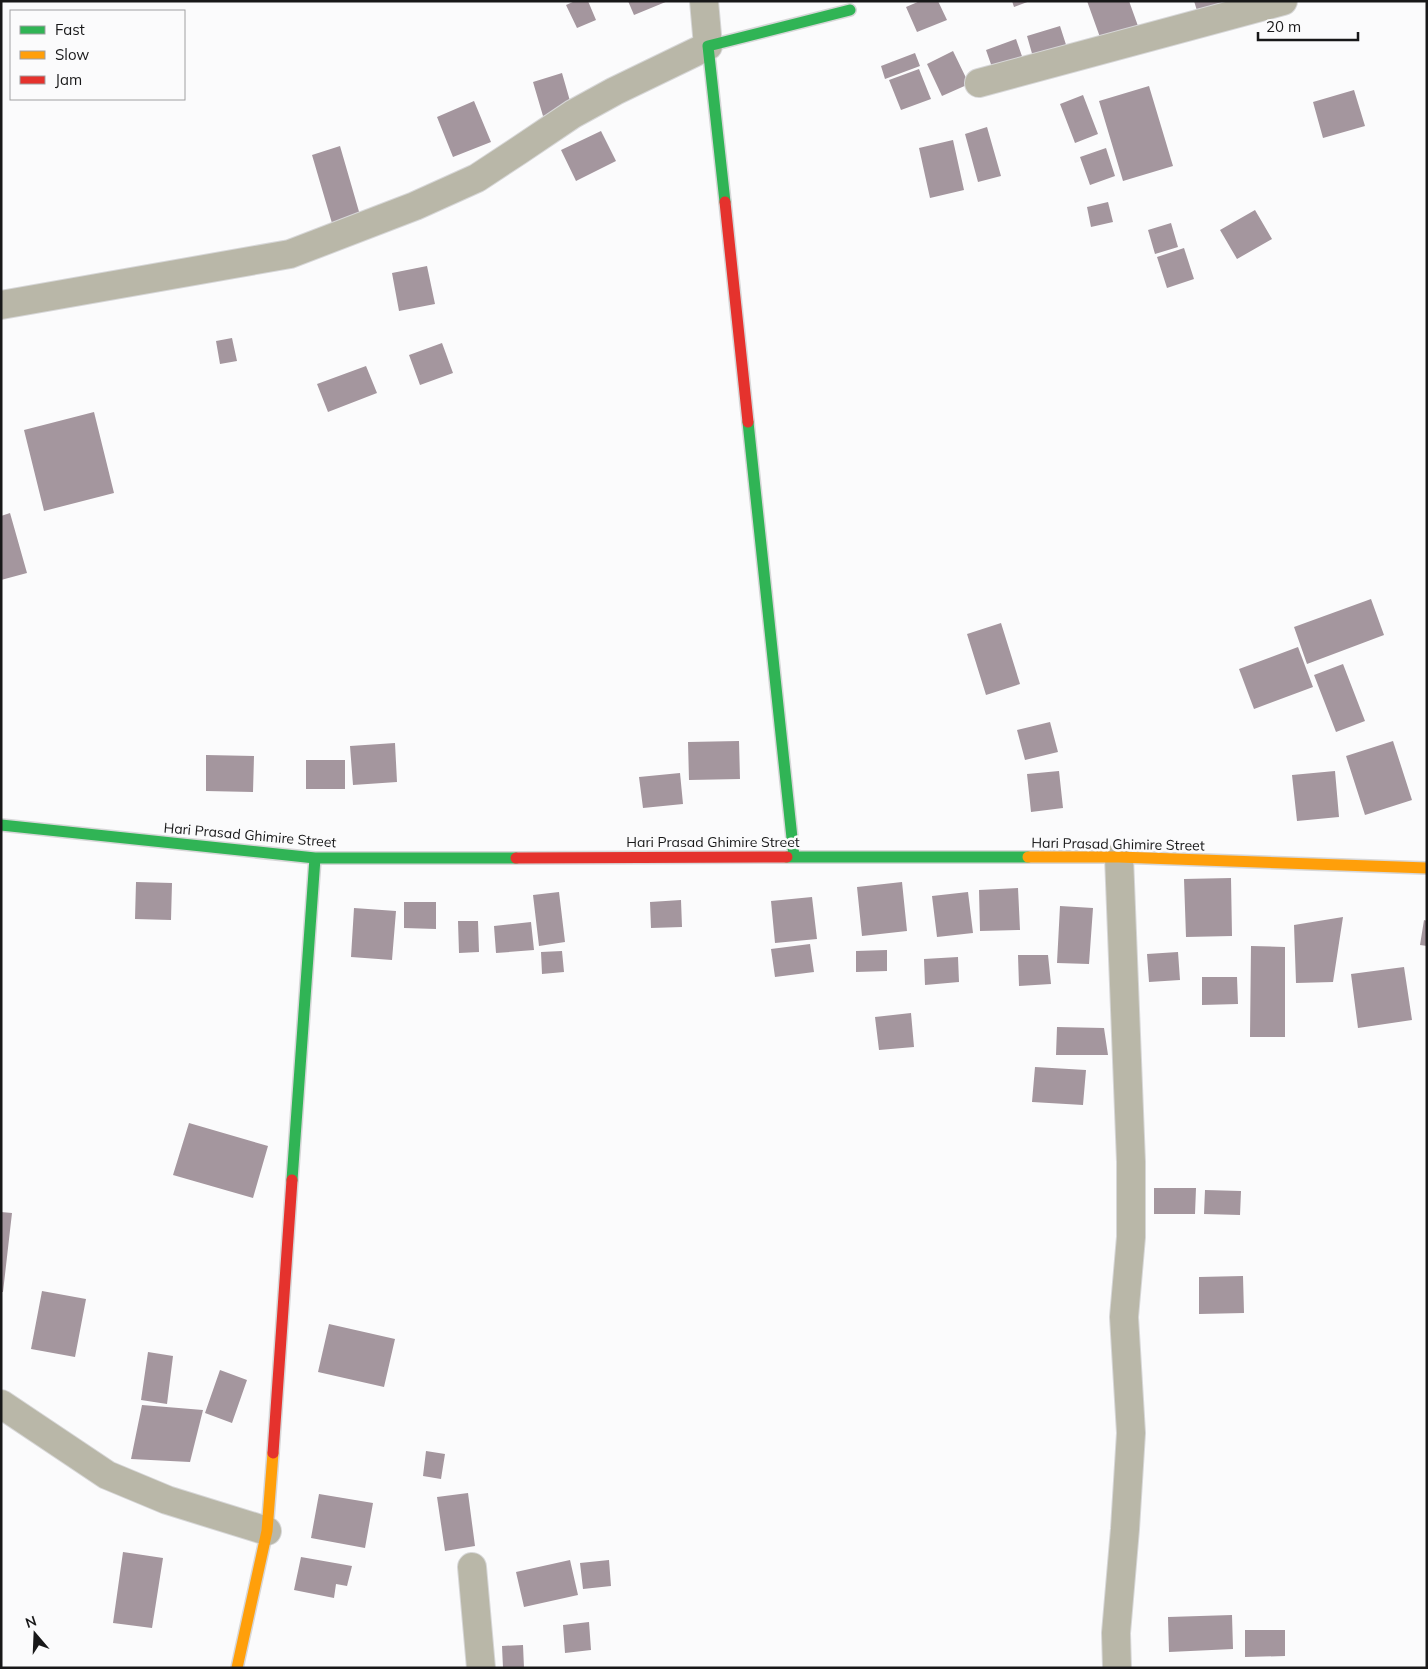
<svg xmlns="http://www.w3.org/2000/svg" width="1428" height="1669" font-family="Mulish,sans-serif">
	<style>
		.building { fill: #a4969e }
		.lines { fill: none; stroke-linecap: round; stroke-linejoin: round }
		.street-casing { stroke: #d7d7d8; stroke-width: 30 }
		.fast-casing { stroke: #d7d7d8; stroke-width: 14 }
		.slow-casing { stroke: #d7d7d8; stroke-width: 14 }
		.jam-casing { stroke: #d7d7d8; stroke-width: 14 }
		.street { stroke: #b9b7a8; stroke-width: 28 }
		.fast { stroke: #30b455; stroke-width: 11 }
		.slow { stroke: #ff9f0a; stroke-width: 11 }
		.jam { stroke: #e5322d; stroke-width: 11 }
		.labels { text-anchor: middle; stroke-width: 5; stroke-linejoin: round; paint-order: stroke }
		.street-label { font-size: 14px; fill: #181819; stroke: #fbfbfc }
	</style>
	<rect width="100%" height="100%" fill="#fbfbfc"/>
	<path class="building" d="M 575,1 L 588,1 L 596,20 L 577,28 L 566,5 Z
		M 628,1 L 668,1 L 634,15 Z
		M 920,1 L 938,1 L 947,20 L 917,32 L 906,7 Z
		M 1012,1 L 1030,1 L 1014,7 Z
		M 1087,1 L 1129,1 L 1138,26 L 1101,40 Z
		M 1194,1 L 1236,1 L 1199,17 Z
		M 1060,26 L 1069,54 L 1035,64 L 1027,36 Z
		M 1016,39 L 1024,62 L 994,73 L 986,50 Z
		M 953,51 L 969,84 L 942,96 L 927,64 Z
		M 915,53 L 920,66 L 885,79 L 881,66 Z
		M 919,69 L 931,99 L 901,110 L 889,80 Z
		M 562,73 L 572,108 L 543,116 L 533,82 Z
		M 1149,86 L 1173,166 L 1123,181 L 1099,101 Z
		M 1354,90 L 1365,126 L 1323,138 L 1313,102 Z
		M 1083,95 L 1098,134 L 1075,143 L 1060,104 Z
		M 474,101 L 491,142 L 453,157 L 437,117 Z
		M 987,127 L 1001,176 L 978,182 L 965,134 Z
		M 601,131 L 616,161 L 576,181 L 561,150 Z
		M 953,140 L 964,190 L 930,198 L 919,148 Z
		M 340,146 L 362,222 L 334,230 L 312,155 Z
		M 1106,148 L 1115,176 L 1090,185 L 1080,157 Z
		M 1108,202 L 1113,222 L 1091,227 L 1087,207 Z
		M 1255,210 L 1272,239 L 1237,259 L 1220,230 Z
		M 1171,223 L 1178,247 L 1155,254 L 1148,230 Z
		M 1184,248 L 1194,279 L 1167,288 L 1157,257 Z
		M 427,266 L 435,304 L 399,311 L 392,273 Z
		M 232,338 L 237,361 L 220,364 L 216,341 Z
		M 442,343 L 453,373 L 420,385 L 409,355 Z
		M 366,366 L 377,393 L 328,412 L 317,384 Z
		M 94,412 L 114,493 L 44,511 L 24,430 Z
		M 10,513 L 27,573 L 1,580 L 1,516 Z
		M 1371,599 L 1384,635 L 1307,664 L 1294,627 Z
		M 1001,623 L 1020,684 L 986,695 L 967,634 Z
		M 1298,647 L 1313,687 L 1254,709 L 1239,669 Z
		M 1343,664 L 1365,721 L 1336,732 L 1314,675 Z
		M 1050,722 L 1058,752 L 1025,760 L 1017,730 Z
		M 739,741 L 740,779 L 689,780 L 688,742 Z
		M 1393,741 L 1412,800 L 1365,815 L 1346,756 Z
		M 395,743 L 397,782 L 353,785 L 350,746 Z
		M 206,755 L 254,756 L 253,792 L 206,791 Z
		M 306,760 L 345,760 L 345,789 L 306,789 Z
		M 1059,771 L 1063,808 L 1031,812 L 1027,774 Z
		M 1335,771 L 1339,817 L 1297,821 L 1292,775 Z
		M 680,773 L 683,804 L 643,808 L 639,777 Z
		M 1231,878 L 1232,936 L 1186,937 L 1184,879 Z
		M 136,882 L 172,883 L 171,920 L 135,919 Z
		M 902,882 L 907,931 L 862,936 L 857,887 Z
		M 1018,888 L 1020,930 L 980,931 L 979,890 Z
		M 559,892 L 565,942 L 539,946 L 533,895 Z
		M 968,892 L 973,933 L 937,937 L 932,896 Z
		M 812,897 L 817,939 L 775,943 L 771,901 Z
		M 681,900 L 682,927 L 651,928 L 650,902 Z
		M 404,902 L 436,902 L 436,929 L 404,928 Z
		M 1060,906 L 1093,908 L 1089,964 L 1057,963 Z
		M 354,908 L 396,911 L 392,960 L 351,957 Z
		M 1343,917 L 1333,982 L 1296,983 L 1294,925 Z
		M 1424,920 L 1427,921 L 1427,946 L 1420,945 Z
		M 458,921 L 478,921 L 479,952 L 459,953 Z
		M 531,922 L 534,950 L 496,953 L 494,926 Z
		M 810,944 L 814,972 L 775,977 L 771,949 Z
		M 1251,946 L 1285,947 L 1285,1037 L 1250,1037 Z
		M 887,950 L 887,971 L 856,972 L 856,951 Z
		M 562,951 L 564,972 L 542,974 L 541,952 Z
		M 1178,952 L 1180,980 L 1149,982 L 1147,954 Z
		M 1018,955 L 1048,955 L 1051,984 L 1019,986 Z
		M 958,957 L 959,982 L 925,985 L 924,959 Z
		M 1404,967 L 1412,1020 L 1358,1028 L 1351,974 Z
		M 1202,977 L 1237,977 L 1238,1004 L 1202,1005 Z
		M 911,1013 L 914,1047 L 879,1050 L 875,1017 Z
		M 1057,1027 L 1104,1028 L 1108,1055 L 1056,1055 Z
		M 1035,1067 L 1086,1070 L 1083,1105 L 1032,1102 Z
		M 189,1123 L 268,1146 L 253,1198 L 173,1175 Z
		M 1154,1188 L 1196,1188 L 1195,1214 L 1154,1214 Z
		M 1205,1190 L 1241,1191 L 1240,1215 L 1204,1214 Z
		M 1,1212 L 12,1213 L 3,1292 L 1,1292 Z
		M 1243,1276 L 1244,1313 L 1199,1314 L 1199,1277 Z
		M 42,1291 L 86,1299 L 75,1357 L 31,1349 Z
		M 329,1324 L 395,1339 L 384,1387 L 318,1372 Z
		M 148,1352 L 173,1356 L 167,1404 L 141,1400 Z
		M 220,1370 L 247,1380 L 232,1423 L 205,1413 Z
		M 142,1405 L 203,1410 L 190,1462 L 131,1459 Z
		M 426,1451 L 445,1454 L 441,1479 L 423,1476 Z
		M 468,1493 L 475,1546 L 445,1551 L 437,1497 Z
		M 319,1494 L 373,1503 L 365,1548 L 311,1538 Z
		M 123,1552 L 163,1558 L 152,1628 L 113,1623 Z
		M 301,1557 L 352,1566 L 347,1586 L 336,1584 L 334,1598 L 294,1590 Z
		M 570,1560 L 578,1595 L 524,1607 L 516,1572 Z
		M 609,1560 L 611,1586 L 583,1589 L 580,1563 Z
		M 1232,1615 L 1233,1649 L 1169,1652 L 1168,1617 Z
		M 589,1622 L 591,1650 L 565,1653 L 563,1625 Z
		M 1245,1630 L 1285,1630 L 1285,1656 L 1245,1657 Z
		M 523,1645 L 524,1668 L 503,1668 L 502,1646 Z"/>
	<g class="lines">
		<g class="street-casing">
			<path id="street" d="M 979,83 L 1283,1
				M 1,305 L 290,254 L 415,206 L 477,178 L 518,151 L 573,114 L 615,91 L 708,46 L 704,1
				M 1,1404 L 107,1475 L 167,1500 L 267,1531
				M 472,1567 L 481,1668
				M 1117,1668 L 1116,1633 L 1125,1529 L 1131,1433 L 1124,1317 L 1131,1237 L 1131,1162 L 1119,857"/>
		</g>
		<g class="fast-casing">
			<path id="fast" d="M 725,202 L 708,46 L 850,10
				M 748,422 L 794,857
				M 1,825 L 315,858 L 516,858
				M 787,857 L 1028,857
				M 292,1180 L 315,858"/>
		</g>
		<g class="slow-casing">
			<path id="slow" d="M 1028,857 L 1119,857 L 1427,868
				M 237,1668 L 267,1531 L 273,1453"/>
		</g>
		<g class="jam-casing">
			<path id="jam" d="M 725,202 L 748,422
				M 516,858 L 787,857
				M 273,1453 L 292,1180"/>
		</g>
		<use href="#street" class="street"/>
		<use href="#fast" class="fast"/>
		<use href="#slow" class="slow"/>
		<use href="#jam" class="jam"/>
	</g>
	<g class="labels">
		<g class="street-label">
			<text transform="translate(250 835) rotate(5)" y="5">Hari Prasad Ghimire Street</text>
			<text x="713" y="847">Hari Prasad Ghimire Street</text>
			<text transform="translate(1118 844) rotate(1)" y="5">Hari Prasad Ghimire Street</text>
		</g>
	</g>
	<rect width="1428" height="1669" fill="none" stroke="#181819" stroke-width="5"/>
	<rect x="10" y="10" width="175" height="90" fill="#fbfbfc" stroke="#a0a0a1"/>
	<rect x="20" y="26" width="25" height="8" fill="#30b455" stroke="#a0a0a1"/>
	<text x="55" y="35" font-size="15" fill="#181819">Fast</text>
	<rect x="20" y="51" width="25" height="8" fill="#ff9f0a" stroke="#a0a0a1"/>
	<text x="55" y="60" font-size="15" fill="#181819">Slow</text>
	<rect x="20" y="76" width="25" height="8" fill="#e5322d" stroke="#a0a0a1"/>
	<text x="55" y="85" font-size="15" fill="#181819">Jam</text>
	<g transform="translate(35 1634) rotate(341)" stroke="#fbfbfc" stroke-width="4" paint-order="stroke">
	<path d="M0-4L9 19L0 12L-9 19Z" fill="#181819"/>
	<text y="-8" font-size="14" font-weight="bold" text-anchor="middle" fill="#181819">N</text>
	</g>
	<path d="M1258 32v8h100v-8" fill="none" stroke="#181819" stroke-width="2.5"/>
	<text x="1266" y="32" font-size="15" fill="#181819" stroke="#fbfbfc" stroke-width="4" paint-order="stroke">20 m</text>
</svg>
